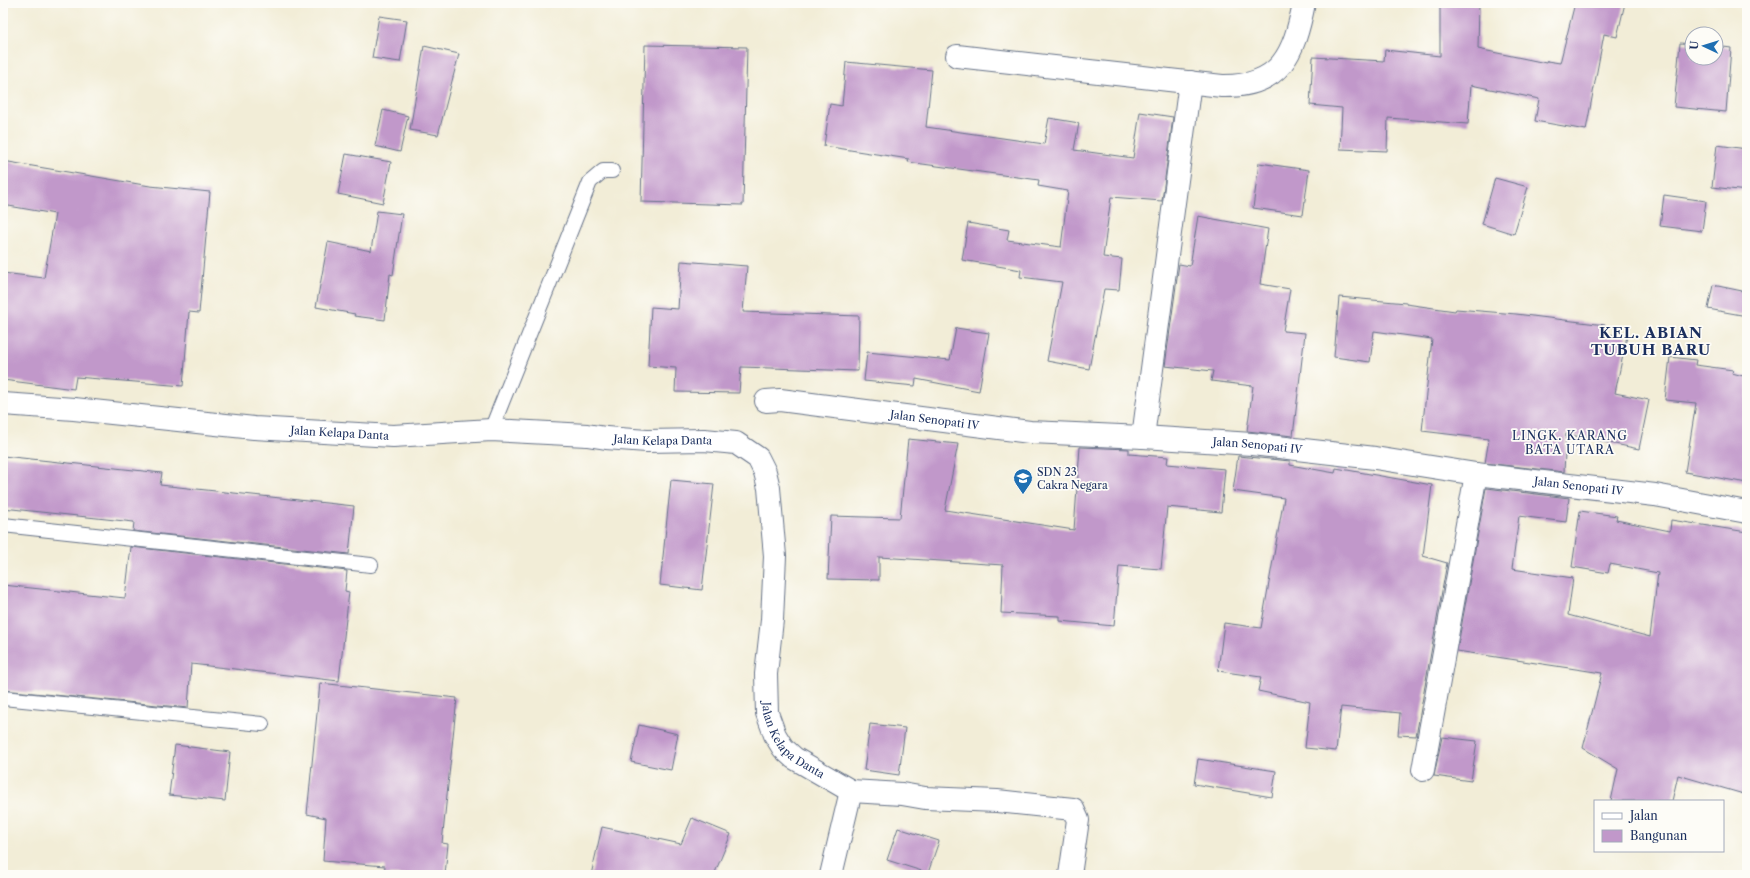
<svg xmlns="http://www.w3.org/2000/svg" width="1750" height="878" font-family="'Libre Caslon Text',serif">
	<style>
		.building { fill: #c198ca }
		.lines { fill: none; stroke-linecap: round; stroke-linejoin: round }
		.lane-casing { stroke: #667288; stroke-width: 16 }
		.street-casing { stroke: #667288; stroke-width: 24 }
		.lane { stroke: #fff; stroke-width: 14 }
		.street { stroke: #fff; stroke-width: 22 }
		.labels { text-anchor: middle; stroke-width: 3.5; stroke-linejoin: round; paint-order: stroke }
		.street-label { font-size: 11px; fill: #1b2f5e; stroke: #fdfcf7 }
		.poi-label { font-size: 11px; fill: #1b2f5e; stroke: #fdfcf7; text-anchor: start }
		.neighbourhood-label { font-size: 12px; letter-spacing: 1px; fill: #1b2f5e; stroke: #fdfcf7 }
		.district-label { font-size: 15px; font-weight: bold; letter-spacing: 1px; fill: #1b2f5e; stroke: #fdfcf7 }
	</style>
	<rect width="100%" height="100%" fill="#fdfcf7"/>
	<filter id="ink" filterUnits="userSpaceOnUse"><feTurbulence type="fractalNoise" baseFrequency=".025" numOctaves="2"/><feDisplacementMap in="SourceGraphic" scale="8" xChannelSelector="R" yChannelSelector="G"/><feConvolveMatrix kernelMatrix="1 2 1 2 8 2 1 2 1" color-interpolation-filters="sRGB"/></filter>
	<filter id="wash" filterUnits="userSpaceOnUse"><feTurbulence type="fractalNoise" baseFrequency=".012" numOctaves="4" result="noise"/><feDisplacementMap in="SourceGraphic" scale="16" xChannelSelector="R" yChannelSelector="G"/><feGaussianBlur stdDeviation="0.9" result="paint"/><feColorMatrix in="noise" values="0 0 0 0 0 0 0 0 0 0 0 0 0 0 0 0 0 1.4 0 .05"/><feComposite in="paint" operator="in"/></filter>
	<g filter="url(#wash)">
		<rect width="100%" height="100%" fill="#f2edd7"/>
		<g id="blocks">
			<path class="building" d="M 1440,3 L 1479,4 L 1478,49 L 1546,63 L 1547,61 L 1560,63 L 1575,3 L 1625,3 L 1617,37 L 1604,34 L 1586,130 L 1535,121 L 1539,99 L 1471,85 L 1468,124 L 1388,118 L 1387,151 L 1340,149 L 1342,108 L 1310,105 L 1313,57 L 1384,61 L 1385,50 L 1440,56 Z
				M 379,16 L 407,20 L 400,62 L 372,58 Z
				M 1680,43 L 1692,44 L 1692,58 L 1716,58 L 1716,46 L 1731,48 L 1726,112 L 1674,107 Z
				M 645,45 L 747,47 L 743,205 L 641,202 Z
				M 424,46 L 459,54 L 438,135 L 410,130 Z
				M 846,62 L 932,70 L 926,127 L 1044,144 L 1049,118 L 1079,123 L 1074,150 L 1133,158 L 1140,112 L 1173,117 L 1162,201 L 1111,197 L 1103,257 L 1122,259 L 1119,290 L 1104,289 L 1089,369 L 1047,361 L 1062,282 L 1020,277 L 1021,270 L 962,260 L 968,223 L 1009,230 L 1007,240 L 1061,247 L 1068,191 L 1038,186 L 1039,180 L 908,162 L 909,159 L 824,146 L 830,104 L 842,106 Z
				M 383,110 L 408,116 L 400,152 L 375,146 Z
				M 1717,145 L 1747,149 L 1747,191 L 1712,187 Z
				M 346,154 L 391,162 L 383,203 L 338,194 Z
				M 3,161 L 150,186 L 210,192 L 199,313 L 189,312 L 183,386 L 76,377 L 74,389 L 3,380 L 3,273 L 44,278 L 55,214 L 3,205 Z
				M 1259,163 L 1309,170 L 1303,215 L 1253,208 Z
				M 1495,178 L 1528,187 L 1514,234 L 1482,224 Z
				M 1664,195 L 1706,201 L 1702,231 L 1660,226 Z
				M 377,211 L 402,214 L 393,275 L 390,274 L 385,320 L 354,316 L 355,314 L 316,307 L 328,242 L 371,251 Z
				M 1198,216 L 1268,229 L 1260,284 L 1290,289 L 1283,331 L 1305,333 L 1293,436 L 1247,431 L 1253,386 L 1211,381 L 1213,371 L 1165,366 L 1179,264 L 1190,266 Z
				M 681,261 L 747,266 L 743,312 L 859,316 L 858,371 L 741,367 L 739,393 L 675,392 L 676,368 L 648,366 L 651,307 L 678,309 Z
				M 1713,285 L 1747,292 L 1747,316 L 1708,309 Z
				M 1339,297 L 1406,303 L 1406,304 L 1455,311 L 1456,309 L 1516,314 L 1605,325 L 1604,334 L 1627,336 L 1615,393 L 1649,400 L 1639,449 L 1566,434 L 1564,472 L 1485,463 L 1489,439 L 1422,431 L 1432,339 L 1374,331 L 1370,362 L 1334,357 Z
				M 956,328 L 989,333 L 979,391 L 916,379 L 915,386 L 864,381 L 867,352 L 950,360 Z
				M 1670,357 L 1696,360 L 1695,365 L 1733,370 L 1732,373 L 1747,377 L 1747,483 L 1685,472 L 1696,403 L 1665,400 Z
				M 908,439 L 958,444 L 945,510 L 1074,530 L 1080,447 L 1129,449 L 1129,454 L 1168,457 L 1167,464 L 1225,469 L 1221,512 L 1167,507 L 1161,569 L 1119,566 L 1114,626 L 1060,621 L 1060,616 L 1001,613 L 1003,565 L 879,557 L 879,580 L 828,579 L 831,516 L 900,518 Z
				M 3,456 L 162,473 L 160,485 L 354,506 L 349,554 L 133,531 L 134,522 L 3,508 Z
				M 1238,456 L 1290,461 L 1290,465 L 1335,473 L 1336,468 L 1432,485 L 1423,556 L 1447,563 L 1416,736 L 1398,735 L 1400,713 L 1341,707 L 1336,751 L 1305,748 L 1310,702 L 1258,691 L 1261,677 L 1218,671 L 1224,623 L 1261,628 L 1284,498 L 1233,491 Z
				M 671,480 L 714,484 L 702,590 L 660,585 Z
				M 1486,488 L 1569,498 L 1566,522 L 1519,516 L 1512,569 L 1573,578 L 1568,615 L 1650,637 L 1658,573 L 1610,564 L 1608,573 L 1572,567 L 1580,511 L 1617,516 L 1616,520 L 1670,531 L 1671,520 L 1747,532 L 1747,795 L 1678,775 L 1672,801 L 1611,801 L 1618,769 L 1583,748 L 1602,673 L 1457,651 Z
				M 131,547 L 347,571 L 345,591 L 349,592 L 339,681 L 191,664 L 188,708 L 3,690 L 3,585 L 125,598 Z
				M 320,683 L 457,698 L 442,843 L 448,844 L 445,875 L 384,875 L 385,866 L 323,861 L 326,818 L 307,814 Z
				M 870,724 L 905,728 L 899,775 L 864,770 Z
				M 639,725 L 678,734 L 671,770 L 631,762 Z
				M 1442,737 L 1477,741 L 1471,781 L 1434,776 Z
				M 175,745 L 230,752 L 225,801 L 169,795 Z
				M 1198,759 L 1276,771 L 1272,797 L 1194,784 Z
				M 692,818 L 731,834 L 714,875 L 591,875 L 602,827 L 681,844 Z
				M 898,828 L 939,841 L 928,873 L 887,860 Z"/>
		</g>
	</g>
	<g filter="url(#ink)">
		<use href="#blocks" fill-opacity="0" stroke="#667288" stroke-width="1"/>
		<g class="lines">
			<g class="lane-casing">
				<path id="lane" d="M 491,430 L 590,182 L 603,171 L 612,171
					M 3,525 L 371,565
					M 3,698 L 262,724"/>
			</g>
			<g class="street-casing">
				<g id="street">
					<path d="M 957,56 L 1222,86 C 1281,87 1294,54 1304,3"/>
					<path id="s1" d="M 766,401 L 780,400 L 1030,432 L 1143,437 L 1252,444 L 1375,458 L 1476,474 L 1655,495 L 1747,512"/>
					<path id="s2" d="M 3,404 L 74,409 L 254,428 L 393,436 L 491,430 L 587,435 L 606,438 L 647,441 L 704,440 L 736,443 L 758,458 L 765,472 L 769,488 L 775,556 L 772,620 L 766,674 L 767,713 L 775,735 L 783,748 L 794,758 L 851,791 L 902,794 L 925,798 L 997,801 L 1073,809 L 1078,820 L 1070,875"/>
					<path d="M 1143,437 L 1190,82"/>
					<path d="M 1423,770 L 1476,474"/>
					<path d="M 831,875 L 851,791"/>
				</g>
			</g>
			<use href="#lane" class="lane"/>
			<use href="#street" class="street"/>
		</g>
	</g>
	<defs>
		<g id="school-pin" transform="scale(1)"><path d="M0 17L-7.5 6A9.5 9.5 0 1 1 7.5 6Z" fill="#1f6fb2" stroke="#fdfcf7"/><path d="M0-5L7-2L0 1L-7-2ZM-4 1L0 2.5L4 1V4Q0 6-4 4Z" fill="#fff"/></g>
	</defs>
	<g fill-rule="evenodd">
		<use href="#school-pin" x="1023" y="478"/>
	</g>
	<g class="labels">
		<g class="street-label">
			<text dy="4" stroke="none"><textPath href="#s1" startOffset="170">Jalan Senopati IV</textPath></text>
			<text dy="4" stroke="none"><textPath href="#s2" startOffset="338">Jalan Kelapa Danta</textPath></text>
			<text dy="4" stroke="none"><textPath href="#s2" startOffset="662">Jalan Kelapa Danta</textPath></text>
			<text dy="4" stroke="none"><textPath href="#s1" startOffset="494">Jalan Senopati IV</textPath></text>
			<text dy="4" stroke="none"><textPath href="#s1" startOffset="818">Jalan Senopati IV</textPath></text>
			<text dy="4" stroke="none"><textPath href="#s2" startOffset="1058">Jalan Kelapa Danta</textPath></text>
		</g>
		<g class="poi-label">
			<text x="1037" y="476">SDN 23<tspan x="1037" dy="13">Cakra Negara</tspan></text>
		</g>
		<g class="neighbourhood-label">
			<text x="1570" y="440">LINGK. KARANG<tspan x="1570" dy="14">BATA UTARA</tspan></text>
		</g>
		<g class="district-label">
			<text x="1651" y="338">KEL. ABIAN<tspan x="1651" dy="17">TUBUH BARU</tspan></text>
		</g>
	</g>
	<rect width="1750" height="878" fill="none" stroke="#fdfcf7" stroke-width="16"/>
	<rect x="1594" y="800" width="130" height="52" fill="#fdfcf7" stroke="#a3aaba"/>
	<rect x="1602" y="813" width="20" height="6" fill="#ffffff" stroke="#a3aaba"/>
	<text x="1630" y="820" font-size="12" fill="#1b2f5e">Jalan</text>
	<rect x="1602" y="830" width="20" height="12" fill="#c198ca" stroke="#a3aaba"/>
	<text x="1630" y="840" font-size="12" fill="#1b2f5e">Bangunan</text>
	<g transform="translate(1704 46) rotate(274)"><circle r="19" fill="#fdfcf7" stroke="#a3aaba"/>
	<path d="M0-3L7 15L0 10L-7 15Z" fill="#1f6fb2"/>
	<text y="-6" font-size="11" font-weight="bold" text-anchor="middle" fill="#1b2f5e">U</text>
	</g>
</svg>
